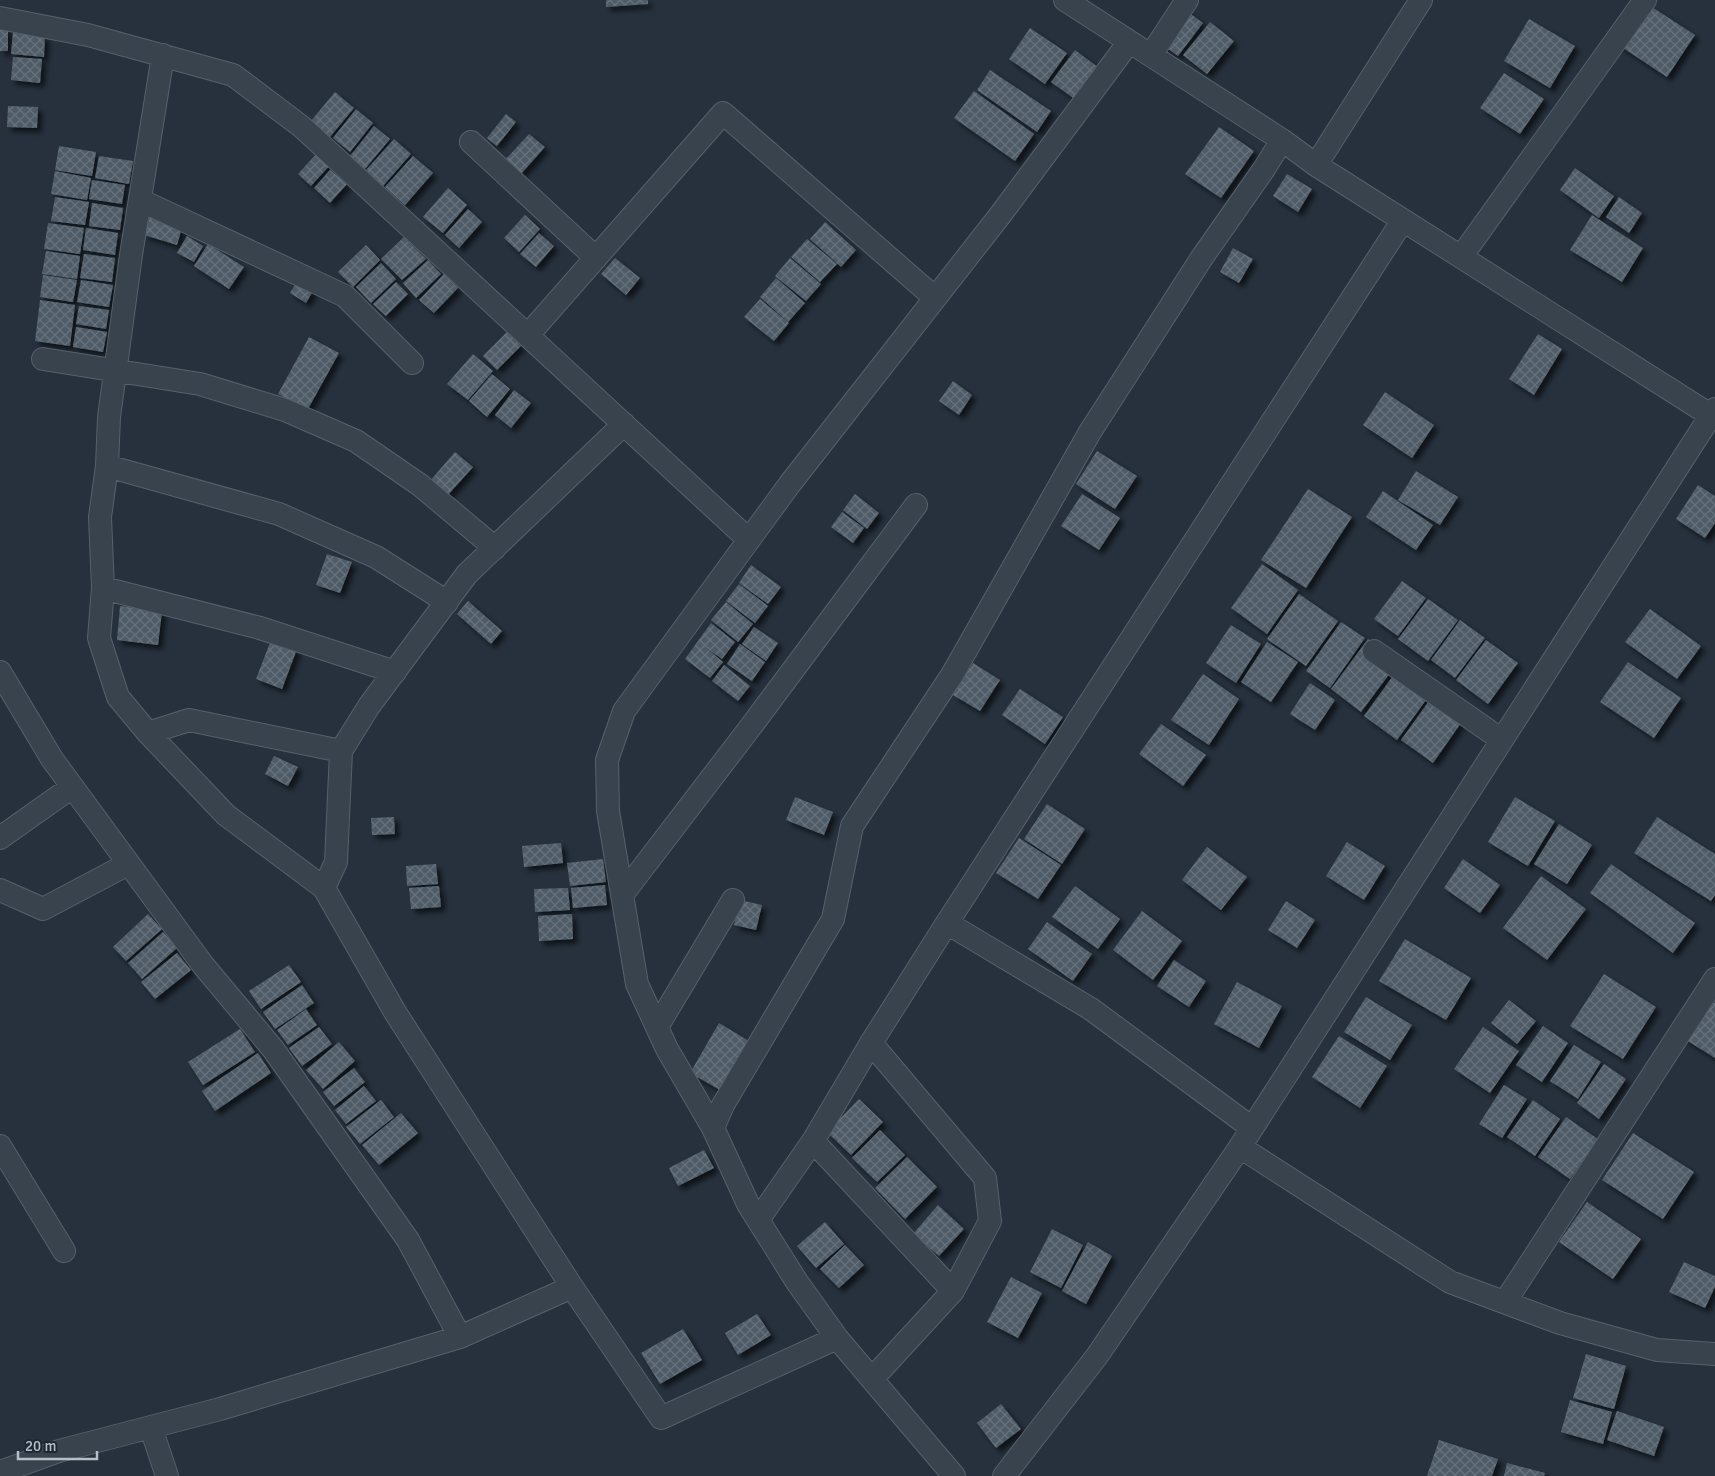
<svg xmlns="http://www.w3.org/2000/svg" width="1715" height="1476" font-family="Signika,sans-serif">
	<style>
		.building { fill: url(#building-cross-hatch); filter: url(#shadow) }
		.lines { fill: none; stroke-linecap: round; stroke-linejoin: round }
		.street-casing { stroke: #57616b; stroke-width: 24 }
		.street { stroke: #39434d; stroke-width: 22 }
	</style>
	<defs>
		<pattern id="building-cross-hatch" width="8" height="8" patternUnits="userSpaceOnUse" patternTransform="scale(1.25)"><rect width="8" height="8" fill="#4f5c68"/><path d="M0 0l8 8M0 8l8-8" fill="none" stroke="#66727c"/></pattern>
		<filter id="shadow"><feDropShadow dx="4.5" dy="4.5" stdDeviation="2.5" flood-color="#0009"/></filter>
	</defs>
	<rect width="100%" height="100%" fill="#26313d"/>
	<path class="building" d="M 606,0 L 648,0 L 648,4 L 606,7 Z
		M 1641,0 L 1695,35 L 1667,77 L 1608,38 Z
		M 1176,3 L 1203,23 L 1178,56 L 1151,36 Z
		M 1529,19 L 1575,46 L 1550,88 L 1504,61 Z
		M 1210,22 L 1234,41 L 1207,74 L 1183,55 Z
		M 0,28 L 8,28 L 8,51 L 0,51 Z
		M 1030,28 L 1067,53 L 1045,84 L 1009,59 Z
		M 13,33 L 45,36 L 44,57 L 11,54 Z
		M 1075,50 L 1099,68 L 1076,100 L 1051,82 Z
		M 13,57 L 42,59 L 40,83 L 11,80 Z
		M 990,70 L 1051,111 L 1037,132 L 977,90 Z
		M 1504,73 L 1544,99 L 1520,134 L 1480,108 Z
		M 974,91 L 1034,134 L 1015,161 L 954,118 Z
		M 335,92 L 354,108 L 330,137 L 311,121 Z
		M 8,106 L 38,107 L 37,128 L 7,127 Z
		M 356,109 L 373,123 L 350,152 L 333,138 Z
		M 506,114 L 516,122 L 497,146 L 487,138 Z
		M 374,126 L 390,139 L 365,169 L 350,156 Z
		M 1219,127 L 1254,151 L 1221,198 L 1185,174 Z
		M 529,134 L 545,147 L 521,174 L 505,160 Z
		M 394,139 L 411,154 L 383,186 L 366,170 Z
		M 59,146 L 96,152 L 92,176 L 55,170 Z
		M 318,152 L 331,164 L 311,186 L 298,174 Z
		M 99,156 L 133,161 L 129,184 L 95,178 Z
		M 413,156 L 433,173 L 405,205 L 385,187 Z
		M 1575,168 L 1614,196 L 1599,218 L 1560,190 Z
		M 330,170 L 347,184 L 330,203 L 314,188 Z
		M 55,171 L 91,178 L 87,200 L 51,194 Z
		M 1287,174 L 1312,189 L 1298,212 L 1273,196 Z
		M 92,180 L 125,185 L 122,204 L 89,199 Z
		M 448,188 L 467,205 L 443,233 L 423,217 Z
		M 55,197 L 89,202 L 85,225 L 51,221 Z
		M 1619,197 L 1642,213 L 1629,233 L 1606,217 Z
		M 92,203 L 123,208 L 120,230 L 89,226 Z
		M 468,209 L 482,222 L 459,248 L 445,235 Z
		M 525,215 L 540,229 L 519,252 L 504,238 Z
		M 1592,215 L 1643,248 L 1622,282 L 1570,250 Z
		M 150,217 L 182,228 L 177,245 L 144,235 Z
		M 825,222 L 856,250 L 841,267 L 810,239 Z
		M 48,223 L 84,228 L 80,254 L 44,249 Z
		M 86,228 L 118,233 L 115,255 L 83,250 Z
		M 539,233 L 554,246 L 536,267 L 520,254 Z
		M 187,236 L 203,246 L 194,262 L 177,253 Z
		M 404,237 L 426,259 L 402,280 L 381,259 Z
		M 807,239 L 837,264 L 820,282 L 791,257 Z
		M 208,244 L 244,267 L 229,289 L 194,266 Z
		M 366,245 L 380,260 L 353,287 L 338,272 Z
		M 1233,248 L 1253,259 L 1239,283 L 1220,272 Z
		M 46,251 L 80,256 L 77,279 L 42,274 Z
		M 84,254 L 115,258 L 112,282 L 80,278 Z
		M 615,258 L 640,278 L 626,295 L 601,274 Z
		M 790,258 L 821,284 L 806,301 L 775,276 Z
		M 428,260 L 441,274 L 416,298 L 403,283 Z
		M 381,263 L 396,279 L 371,303 L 356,287 Z
		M 306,267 L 322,276 L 306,303 L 290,293 Z
		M 444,274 L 458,288 L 434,313 L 419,300 Z
		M 43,275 L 77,280 L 73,302 L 40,297 Z
		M 776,278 L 805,303 L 788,322 L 760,297 Z
		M 81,280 L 113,285 L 109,307 L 77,302 Z
		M 396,282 L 408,294 L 386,316 L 373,304 Z
		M 760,299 L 789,323 L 774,341 L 744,317 Z
		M 40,300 L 75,305 L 70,346 L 35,341 Z
		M 79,306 L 109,310 L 106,329 L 76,324 Z
		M 76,327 L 107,332 L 103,352 L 73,347 Z
		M 507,332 L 521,346 L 497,370 L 483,356 Z
		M 1538,334 L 1562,349 L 1534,395 L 1509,379 Z
		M 309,337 L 339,353 L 308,409 L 278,394 Z
		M 473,354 L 493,371 L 468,400 L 447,384 Z
		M 492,374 L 510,389 L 487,417 L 469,401 Z
		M 953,381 L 972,395 L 959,415 L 939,401 Z
		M 514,390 L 531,403 L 511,428 L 495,415 Z
		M 1385,392 L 1434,425 L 1412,458 L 1363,425 Z
		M 1097,451 L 1137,476 L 1115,509 L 1076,484 Z
		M 455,452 L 473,467 L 447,496 L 430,481 Z
		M 1416,471 L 1458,497 L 1440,525 L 1398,500 Z
		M 1698,485 L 1715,496 L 1715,523 L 1705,538 L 1676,519 Z
		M 1308,489 L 1352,517 L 1306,588 L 1261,560 Z
		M 1383,491 L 1433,525 L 1416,550 L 1366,517 Z
		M 855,494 L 879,513 L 867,529 L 843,510 Z
		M 1082,494 L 1120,518 L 1099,550 L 1061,526 Z
		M 842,512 L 864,528 L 853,543 L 831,527 Z
		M 327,554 L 352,562 L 340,593 L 316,585 Z
		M 1262,564 L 1298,590 L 1267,634 L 1231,608 Z
		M 751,565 L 781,587 L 768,604 L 739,583 Z
		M 1402,581 L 1426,598 L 1398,636 L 1374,619 Z
		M 739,584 L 768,606 L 755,623 L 726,601 Z
		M 1299,594 L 1338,621 L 1306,666 L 1267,639 Z
		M 1428,599 L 1458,620 L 1428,661 L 1398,639 Z
		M 468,601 L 502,631 L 491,644 L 457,614 Z
		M 726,602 L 753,624 L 738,642 L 711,620 Z
		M 120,606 L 162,611 L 158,645 L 117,640 Z
		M 1650,609 L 1701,646 L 1677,679 L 1625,642 Z
		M 1460,620 L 1485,638 L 1455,678 L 1431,660 Z
		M 1341,622 L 1365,638 L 1330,688 L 1306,671 Z
		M 711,623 L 735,642 L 722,659 L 705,647 L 723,662 L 710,678 L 685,659 Z
		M 1231,625 L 1261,644 L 1236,683 L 1206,663 Z
		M 754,627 L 778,643 L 766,661 L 742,644 Z
		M 1368,639 L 1399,661 L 1361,712 L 1331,689 Z
		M 271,640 L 297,649 L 282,689 L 256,679 Z
		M 1486,640 L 1518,663 L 1488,704 L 1456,680 Z
		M 1267,642 L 1298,662 L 1271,702 L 1241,682 Z
		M 740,644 L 765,662 L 752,681 L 727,664 Z
		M 1628,662 L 1681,698 L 1654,738 L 1600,702 Z
		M 973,663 L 1000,680 L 980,711 L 953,695 Z
		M 724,665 L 750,686 L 738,701 L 712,681 Z
		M 1401,665 L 1434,689 L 1397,740 L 1364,716 Z
		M 1203,674 L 1239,699 L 1209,745 L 1171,720 Z
		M 1310,683 L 1335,700 L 1315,730 L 1290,714 Z
		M 1020,689 L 1063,717 L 1045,744 L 1002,715 Z
		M 1429,701 L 1461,723 L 1433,763 L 1401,740 Z
		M 1161,724 L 1206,755 L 1183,786 L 1139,754 Z
		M 274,756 L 298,767 L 288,786 L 265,774 Z
		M 795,797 L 833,812 L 824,835 L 786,820 Z
		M 1515,797 L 1555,821 L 1528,866 L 1488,842 Z
		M 1047,804 L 1085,829 L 1062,864 L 1024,839 Z
		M 394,817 L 395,834 L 372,835 L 371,818 Z
		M 1657,817 L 1715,854 L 1715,895 L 1711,901 L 1634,853 Z
		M 1559,824 L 1592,845 L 1567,884 L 1534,864 Z
		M 1019,838 L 1061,865 L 1038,899 L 996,873 Z
		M 1347,842 L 1385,866 L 1364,900 L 1326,876 Z
		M 561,843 L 563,863 L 524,867 L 522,846 Z
		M 1207,847 L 1247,877 L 1221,910 L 1182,880 Z
		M 603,859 L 606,882 L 570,886 L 567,863 Z
		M 1463,859 L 1500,885 L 1480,913 L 1444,888 Z
		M 436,864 L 438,884 L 407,886 L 406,866 Z
		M 1611,864 L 1695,923 L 1673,953 L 1590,893 Z
		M 1541,876 L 1586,909 L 1547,960 L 1503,928 Z
		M 605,885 L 607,905 L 573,908 L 571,888 Z
		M 439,886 L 441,907 L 411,909 L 409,888 Z
		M 1075,886 L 1120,919 L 1098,949 L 1052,917 Z
		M 568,888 L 570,910 L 535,912 L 534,889 Z
		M 740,900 L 762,905 L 756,930 L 734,925 Z
		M 1286,901 L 1315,920 L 1297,948 L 1268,930 Z
		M 1142,911 L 1182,941 L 1153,980 L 1113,950 Z
		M 148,914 L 162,929 L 126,961 L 113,947 Z
		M 572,914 L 573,939 L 539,941 L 538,916 Z
		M 1047,922 L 1092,954 L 1073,981 L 1028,949 Z
		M 163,932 L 177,948 L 142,979 L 128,963 Z
		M 1405,939 L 1471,978 L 1446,1020 L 1379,981 Z
		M 177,953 L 191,970 L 155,999 L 141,982 Z
		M 1174,960 L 1206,981 L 1189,1007 L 1157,986 Z
		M 289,965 L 301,982 L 261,1009 L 249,991 Z
		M 1604,974 L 1656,1007 L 1623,1059 L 1570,1026 Z
		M 1237,982 L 1282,1006 L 1259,1048 L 1214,1024 Z
		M 302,985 L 314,1003 L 275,1029 L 263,1012 Z
		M 1366,997 L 1412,1025 L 1390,1060 L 1344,1032 Z
		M 1708,999 L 1715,1003 L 1715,1058 L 1683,1038 Z
		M 1509,1000 L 1536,1021 L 1517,1044 L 1491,1023 Z
		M 306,1009 L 317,1025 L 288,1045 L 277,1030 Z
		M 719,1023 L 749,1041 L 720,1090 L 690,1073 Z
		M 1543,1026 L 1568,1043 L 1542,1082 L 1516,1065 Z
		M 319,1027 L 332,1044 L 302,1066 L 289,1048 Z
		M 1483,1027 L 1519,1051 L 1490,1093 L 1454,1069 Z
		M 240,1029 L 255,1052 L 203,1085 L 188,1062 Z
		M 1339,1036 L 1387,1066 L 1360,1108 L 1312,1077 Z
		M 339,1042 L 355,1061 L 323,1089 L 306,1070 Z
		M 1574,1045 L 1601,1062 L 1578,1099 L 1550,1081 Z
		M 258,1053 L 271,1073 L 215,1111 L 202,1091 Z
		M 1604,1064 L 1626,1079 L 1599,1119 L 1577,1103 Z
		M 354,1068 L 365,1082 L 334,1106 L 323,1092 Z
		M 1504,1085 L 1527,1099 L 1502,1138 L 1479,1124 Z
		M 364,1086 L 376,1101 L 346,1124 L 335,1110 Z
		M 859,1099 L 883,1122 L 851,1155 L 827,1132 Z
		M 381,1100 L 394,1117 L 360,1144 L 346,1127 Z
		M 1533,1100 L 1560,1119 L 1535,1156 L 1507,1137 Z
		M 401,1113 L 418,1133 L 379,1165 L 362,1145 Z
		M 1566,1117 L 1598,1139 L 1570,1179 L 1538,1157 Z
		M 880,1130 L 905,1155 L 877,1182 L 852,1158 Z
		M 1633,1133 L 1694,1172 L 1663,1219 L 1602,1180 Z
		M 704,1150 L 714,1168 L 678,1186 L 669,1168 Z
		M 907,1157 L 937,1187 L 905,1219 L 875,1188 Z
		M 1587,1202 L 1641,1239 L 1613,1279 L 1559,1242 Z
		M 938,1205 L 964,1229 L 939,1256 L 913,1234 Z
		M 825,1222 L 844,1244 L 816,1268 L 797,1246 Z
		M 1052,1229 L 1083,1245 L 1061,1288 L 1030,1272 Z
		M 1088,1242 L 1112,1256 L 1086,1304 L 1062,1291 Z
		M 845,1245 L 864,1265 L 839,1288 L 820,1269 Z
		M 1684,1262 L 1715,1276 L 1715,1287 L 1705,1308 L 1669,1292 Z
		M 1011,1277 L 1042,1293 L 1018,1338 L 987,1322 Z
		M 757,1314 L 771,1335 L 738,1355 L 725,1333 Z
		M 683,1329 L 702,1360 L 660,1384 L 641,1353 Z
		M 1586,1354 L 1626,1366 L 1614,1409 L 1573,1398 Z
		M 1570,1400 L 1612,1412 L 1603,1444 L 1561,1432 Z
		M 1001,1404 L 1021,1429 L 996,1448 L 977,1423 Z
		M 1617,1411 L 1664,1427 L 1654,1456 L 1607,1440 Z
		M 1439,1440 L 1498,1459 L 1492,1476 L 1427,1476 Z
		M 1507,1463 L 1545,1473 L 1544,1476 L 1504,1476 Z"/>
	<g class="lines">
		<g class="street-casing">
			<path id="street" d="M 1065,0 L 1282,140 L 1316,165 L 1715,418
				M 0,18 L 88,35 L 233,75 L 302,127 L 749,540
				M 163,55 L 131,255 L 109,417 L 107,466 L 100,517 L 103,588 L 99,638 L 118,697 L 148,733 L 226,815 L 324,888 L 395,1012 L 572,1287 L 661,1418 L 837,1338
				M 1151,55 L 1187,0
				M 471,142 L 596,258
				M 1316,165 L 1421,0
				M 140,200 L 345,296 L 412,363
				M 1461,257 L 1645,0
				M 528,335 L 723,113 L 935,298
				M 43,359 L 200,384 L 285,410 L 356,441 L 420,485 L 495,548
				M 107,466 L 279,514 L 376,557 L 447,602
				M 103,588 L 260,628 L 395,672
				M 1374,651 L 1502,740
				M 0,672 L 52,759 L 203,965 L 273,1049 L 408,1240 L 460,1337
				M 148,733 L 189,720 L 341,751
				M 0,838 L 72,787
				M 324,888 L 336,862 L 341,751 L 369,706 L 467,574 L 624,424
				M 0,890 L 43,909 L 128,864
				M 622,895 L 749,729 L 916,505
				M 947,923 L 1091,1009 L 1252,1128
				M 657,1027 L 733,900
				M 871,1043 L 985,1178 L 990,1221 L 953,1291 L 872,1379
				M 713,1128 L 723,1105 L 833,919 L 852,826 L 952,675 L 1090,432 L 1201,259 L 1264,169 L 1282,140
				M 813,1141 L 953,1291
				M 0,1146 L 64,1251
				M 1240,1147 L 1450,1282 L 1560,1323 L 1657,1350 L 1715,1354
				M 758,1220 L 813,1141 L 871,1043 L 947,923 L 1403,220
				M 1505,1302 L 1715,979
				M 151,1428 L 167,1476
				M 0,1472 L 59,1451 L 220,1409 L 460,1337 L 572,1287
				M 954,1476 L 837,1338 L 797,1282 L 748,1204 L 713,1128 L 667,1049 L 637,984 L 608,811 L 607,760 L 624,711 L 789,485 L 1001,214 L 1129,42
				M 1004,1476 L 1097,1356 L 1240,1147 L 1715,409"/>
		</g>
		<use href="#street" class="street"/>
	</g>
	<path d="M18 1451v8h79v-8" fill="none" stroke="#b6bec8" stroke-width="2.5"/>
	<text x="25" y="1451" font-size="15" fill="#b6bec8" stroke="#1e2832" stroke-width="4" paint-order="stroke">20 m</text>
</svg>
